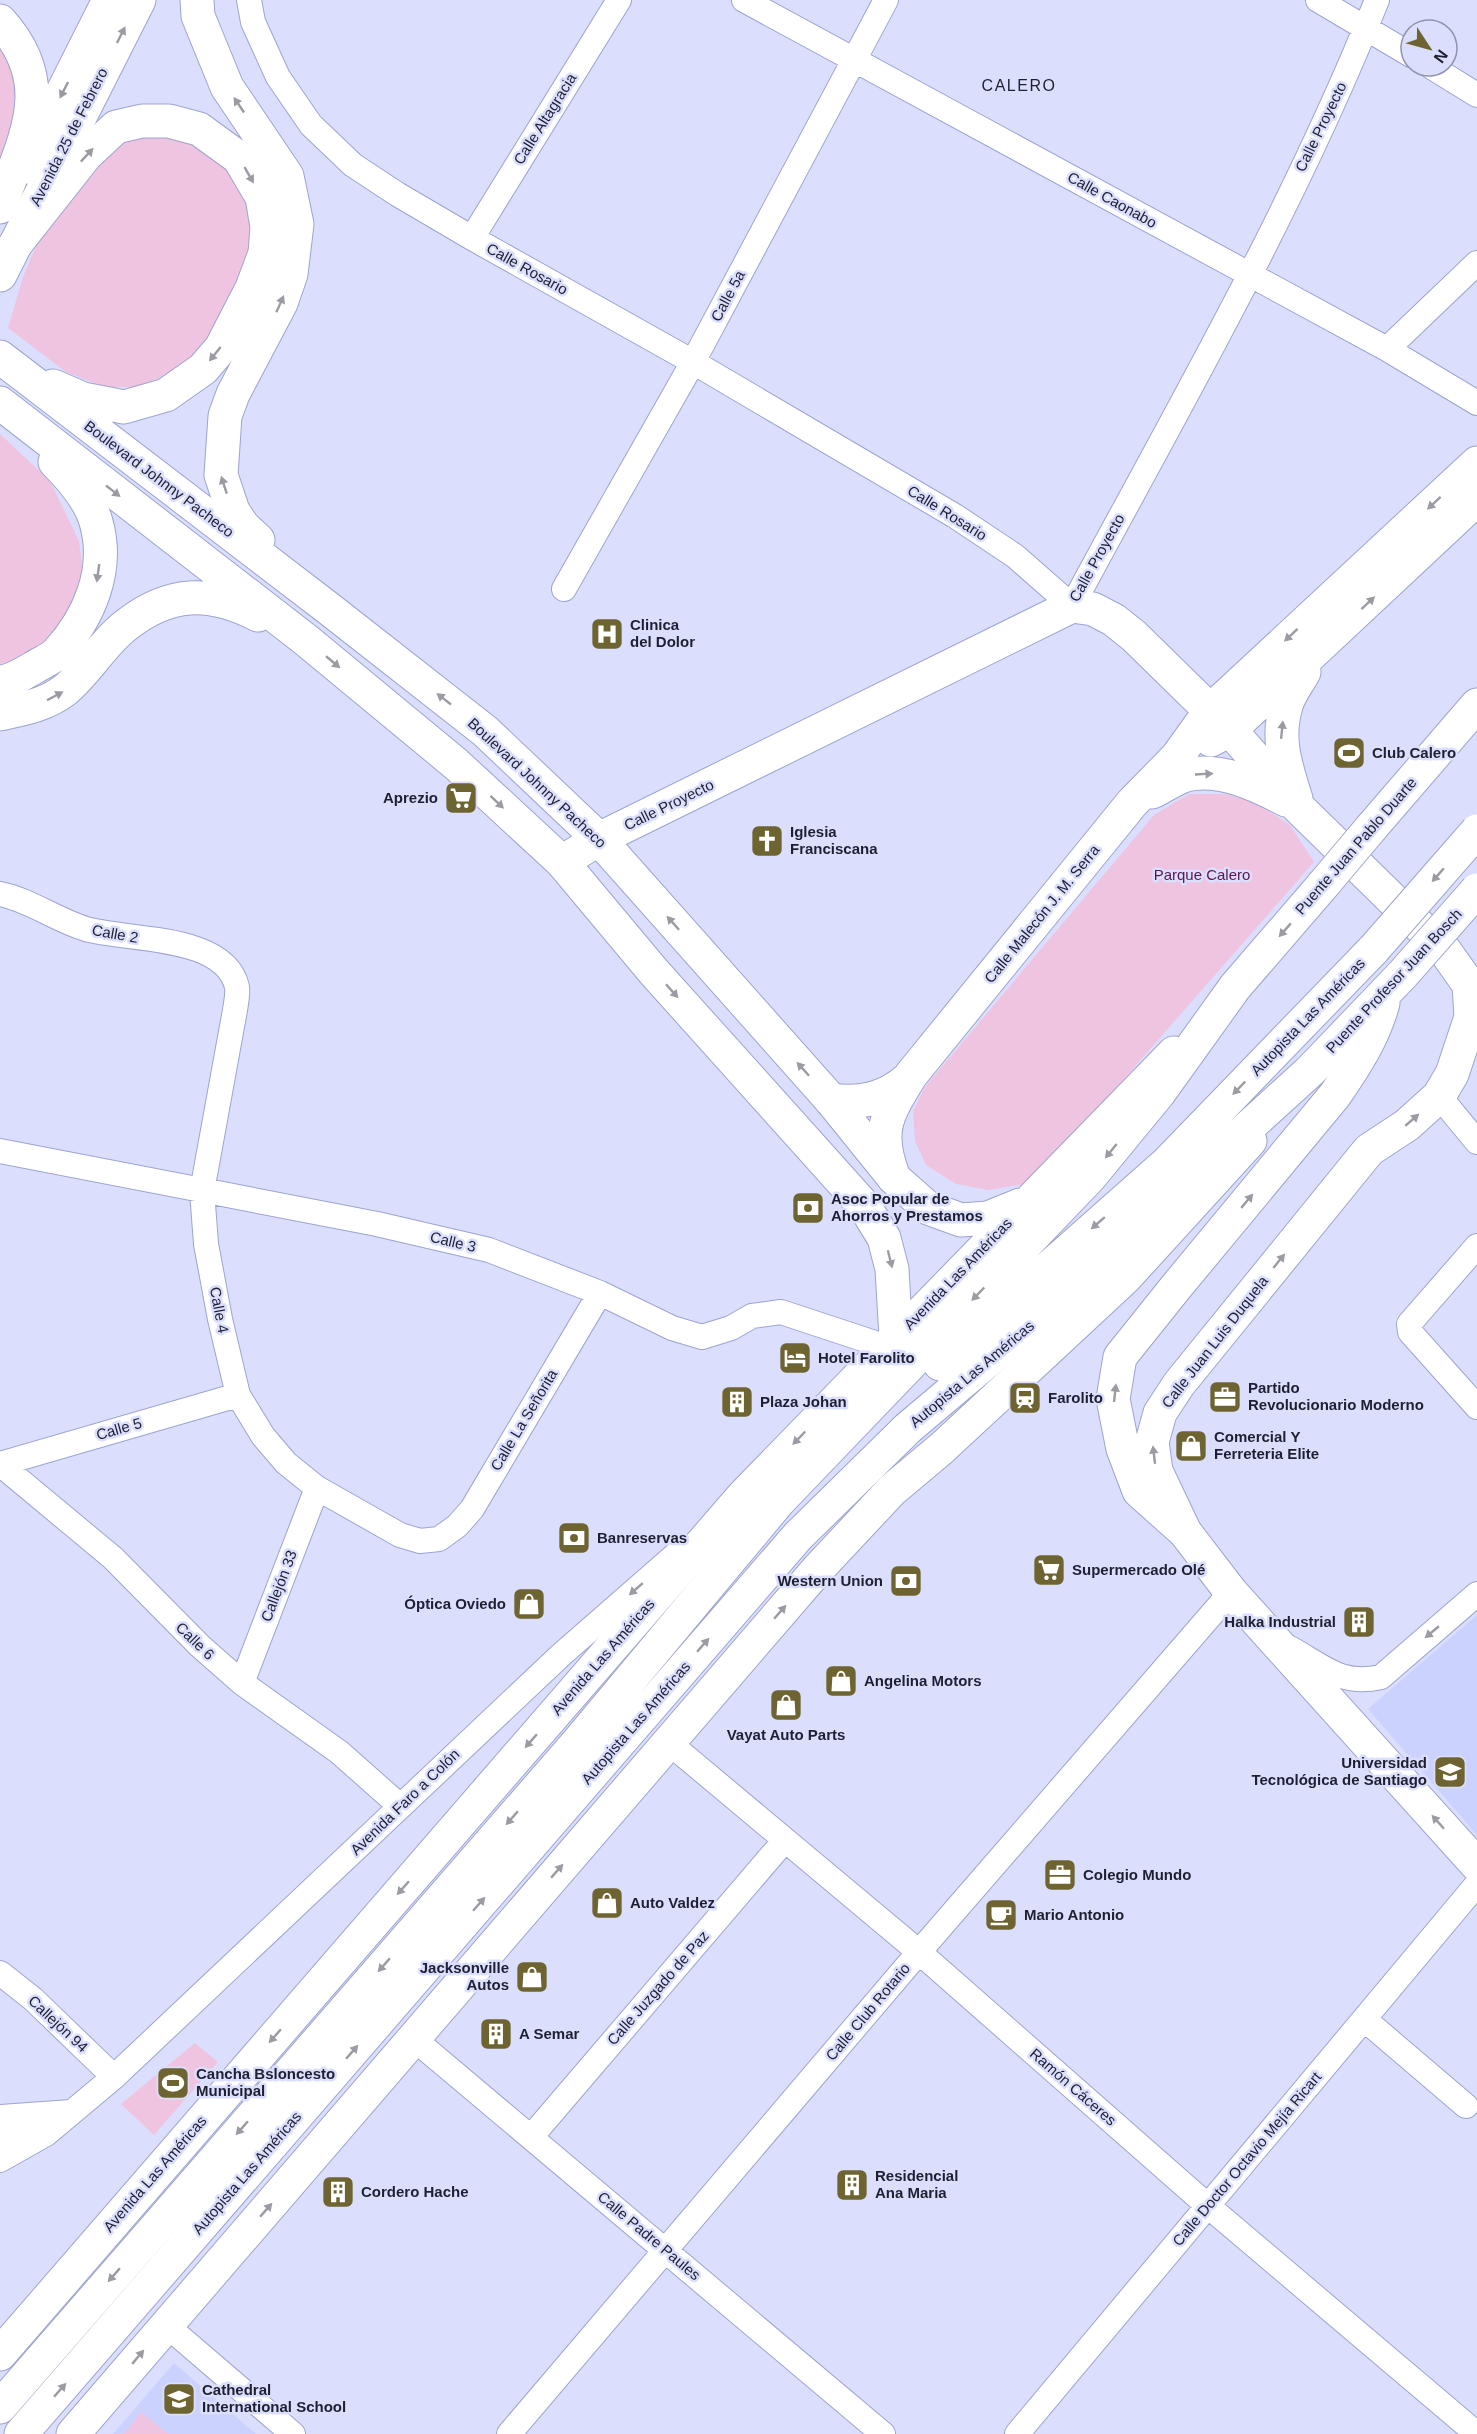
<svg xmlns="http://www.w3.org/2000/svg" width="1477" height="2434" font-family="Helvetica,sans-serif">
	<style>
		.built { fill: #cbd2fe }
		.green { fill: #efc4e0 }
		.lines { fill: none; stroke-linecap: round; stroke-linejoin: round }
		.minor-casing { stroke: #9da3d1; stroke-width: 26 }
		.secondary-casing { stroke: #9da3d1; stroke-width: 35 }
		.primary-casing { stroke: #9da3d1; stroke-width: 35 }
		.motorway-casing { stroke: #9da3d1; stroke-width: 35 }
		.minor { stroke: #fff; stroke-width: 24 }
		.secondary { stroke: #fff; stroke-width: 33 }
		.primary { stroke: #fff; stroke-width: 33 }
		.motorway { stroke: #fff; stroke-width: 33 }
		.motorway-bridge-casing { stroke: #9da3d1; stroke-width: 35; stroke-linecap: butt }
		.motorway-bridge { stroke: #fff; stroke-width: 33 }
		.oneway { fill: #9a9ba3 }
		.labels { text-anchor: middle; stroke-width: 5; stroke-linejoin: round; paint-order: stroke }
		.street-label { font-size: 15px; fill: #1e2032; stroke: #dbdffd }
		.poi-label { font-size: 15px; font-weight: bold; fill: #1e2032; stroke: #dbdffd; text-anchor: start }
		.park-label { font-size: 15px; fill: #5c164c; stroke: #dbdffd }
		.neighbourhood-label { font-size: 16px; letter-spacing: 1.5px; fill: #1e2032; stroke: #dbdffd }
	</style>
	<rect width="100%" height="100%" fill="#dbdffd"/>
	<path class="built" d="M 1477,1615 L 1477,1835 L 1368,1709 Z
		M 174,2363 L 256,2434 L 113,2434 Z"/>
	<path class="green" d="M 0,42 L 26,81 L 0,185 Z
		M 136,136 L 177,138 L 214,155 L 244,183 L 259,239 L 205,349 L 173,372 L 137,387 L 105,387 L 66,372 L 8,328 L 23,277 L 39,239 L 107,143 Z
		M 0,434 L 50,481 L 79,541 L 83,570 L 77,603 L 59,633 L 33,654 L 0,664 Z
		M 1189,794 L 1226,794 L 1256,803 L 1290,825 L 1314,862 L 1060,1152 L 1024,1184 L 988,1190 L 956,1184 L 926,1165 L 915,1141 L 913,1112 L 924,1088 L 1154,815 Z
		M 195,2043 L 218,2062 L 154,2135 L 121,2104 Z
		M 141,2412 L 168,2434 L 124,2434 Z"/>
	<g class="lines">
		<g class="minor-casing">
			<path id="minor" d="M 249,0 L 253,22 L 278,77 L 311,125 L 353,165 L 397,194 L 472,238 L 693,362 L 955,516 L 1015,556 L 1072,606 C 1179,407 1293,210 1377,0
				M 744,0 L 1387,349 L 1477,403
				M 1318,0 L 1411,55
				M 1430,66 L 1477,95
				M 472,238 L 619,0
				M 1387,349 L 1477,263
				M 564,589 L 693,362 L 886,0
				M 0,894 C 30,900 56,920 86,929 C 128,941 225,934 237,987 C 238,994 236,1003 235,1010 L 202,1191 L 206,1244 L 220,1319 L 238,1395 L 263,1436 L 286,1463 L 317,1488 L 400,1535 L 420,1541 L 439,1539 L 457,1526 L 472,1509 L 600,1293
				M 1439,1096 L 1477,1142
				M 0,1151 L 377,1224 L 489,1250 L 600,1293 L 672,1328 L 702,1337 L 731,1328 L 752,1316 L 781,1312 L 887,1347
				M 1477,1246 L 1409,1324 L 1410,1332 L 1477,1407
				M 0,1464 L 113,1558 L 200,1646 L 242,1683 L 339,1752 L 400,1806
				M 0,1464 L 238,1395
				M 1290,1648 C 1324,1667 1341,1686 1381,1677 L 1477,1594
				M 242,1683 L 317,1488
				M 668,1742 L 919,1952 L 1208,2206 L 1477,2434
				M 0,1973 L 33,1999 L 114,2077
				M 1364,2019 L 1466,2106
				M 414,2039 L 883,2434
				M 0,2117 L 71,2112
				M 0,2136 L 40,2135
				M 531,2137 L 785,1840
				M 0,2160 L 46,2134 L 114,2077 L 562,1654 L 681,1550
				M 166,2325 L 293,2434
				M 509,2434 L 919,1952 L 1231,1592
				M 1017,2434 L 1477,1884"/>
		</g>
		<g class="secondary-casing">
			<path id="secondary" d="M 25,167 L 109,0
				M 0,275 L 139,0
				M 1211,740 L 1230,730 L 1477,499
				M 1152,792 C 1163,787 1175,778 1186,775 C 1220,767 1257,785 1286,800
				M 1296,799 C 1286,767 1276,739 1286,706 C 1289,694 1298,683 1304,672
				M 562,862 L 599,839 L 1072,606 L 1093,609 L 1114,620 L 1134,636 L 1230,730 L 1298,807 L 1445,951 L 1469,985 L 1471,1017 L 1452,1074 L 1439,1096 L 1407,1125 L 1369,1150 L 1179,1384 L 1160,1413 L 1152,1442 L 1156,1471 L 1185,1532 L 1231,1592 L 1477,1865
				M 831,1100 C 861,1104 885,1099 908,1079
				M 894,1178 C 876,1131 886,1116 911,1075 L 1132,803 L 1177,757 L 1210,711 L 1477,463"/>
		</g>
		<g class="primary-casing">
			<path id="primary" d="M 197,0 L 198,16 L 227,87 L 287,176 L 297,224 L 291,274 L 281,303 L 233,394 L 225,416 L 221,475 L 233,511 L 243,526 L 258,540
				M 0,21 C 58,85 24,138 0,207
				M 11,250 L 86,155 L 116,127 L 142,121 L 169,121 L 199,129 L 239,158 L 262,197 L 267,227 L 265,253 L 252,288 L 221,348 L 203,369 L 166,395 L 124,407 L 83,399 L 53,386
				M 0,357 L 328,608 L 485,731 L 599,839 L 831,1100 L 894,1178 L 928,1208 L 961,1220 L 988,1218 L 1020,1205
				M 0,403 L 306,640 L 456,764 L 562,862 L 654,972 L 865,1207 L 884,1238 L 892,1269 L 896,1338
				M 0,682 C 13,681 22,674 33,668 C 41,663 51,659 57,653 C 89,618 110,570 96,522 C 90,500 71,478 55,462
				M 0,714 C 22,709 46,705 65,690 C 87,672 102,644 125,626 C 169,591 209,590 258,615
				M 0,2354 L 743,1496 L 1174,1053
				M 73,2434 L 818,1569 L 892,1490 L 942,1448 L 1125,1278 L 1250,1141"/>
		</g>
		<g class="motorway-casing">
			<path id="motorway" d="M 1371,828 L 1477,705
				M 940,1364 L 1168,1162 L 1374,949
				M 1185,1532 L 1139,1491 L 1123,1449 L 1113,1399 L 1120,1357 L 1176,1287 L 1335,1095 C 1355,1066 1374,1037 1383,1003
				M 0,2407 L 578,1742 L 779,1501 L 1090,1177 L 1159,1093 L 1235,987 L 1323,885
				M 21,2434 L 798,1536 L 908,1428 L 1048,1310 L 1310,1071 L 1403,974"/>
		</g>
		<use href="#minor" class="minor"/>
		<use href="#secondary" class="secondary"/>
		<use href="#primary" class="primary"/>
		<use href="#motorway" class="motorway"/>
		<g class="motorway-bridge-casing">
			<path id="motorway-bridge" d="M 1323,885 L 1371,828
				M 1374,949 L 1477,831
				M 1403,974 L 1477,890"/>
		</g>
		<use href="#motorway-bridge" class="motorway-bridge"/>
	</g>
	<defs><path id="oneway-solid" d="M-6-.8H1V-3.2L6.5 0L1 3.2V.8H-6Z" transform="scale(1.5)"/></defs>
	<g class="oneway">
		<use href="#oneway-solid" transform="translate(121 35) rotate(-63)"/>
		<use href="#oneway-solid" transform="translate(64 90) rotate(117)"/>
		<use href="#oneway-solid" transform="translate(239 105) rotate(-124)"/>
		<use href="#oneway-solid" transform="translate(87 155) rotate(-47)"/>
		<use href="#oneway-solid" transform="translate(249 175) rotate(60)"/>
		<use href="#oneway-solid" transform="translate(280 304) rotate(-66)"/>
		<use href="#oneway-solid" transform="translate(215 354) rotate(129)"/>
		<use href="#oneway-solid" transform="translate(224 485) rotate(-108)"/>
		<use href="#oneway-solid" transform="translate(113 491) rotate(38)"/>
		<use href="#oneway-solid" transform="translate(1434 503) rotate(137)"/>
		<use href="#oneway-solid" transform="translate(98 573) rotate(98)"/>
		<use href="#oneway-solid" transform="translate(1368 603) rotate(-43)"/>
		<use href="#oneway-solid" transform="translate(1291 635) rotate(137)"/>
		<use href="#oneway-solid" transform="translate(333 662) rotate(40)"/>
		<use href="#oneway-solid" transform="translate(55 696) rotate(-28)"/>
		<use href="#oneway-solid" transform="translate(444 699) rotate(-142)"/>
		<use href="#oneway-solid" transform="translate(1282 730) rotate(-84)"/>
		<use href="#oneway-solid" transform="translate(1204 774) rotate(-3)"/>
		<use href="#oneway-solid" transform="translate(497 802) rotate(43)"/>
		<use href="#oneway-solid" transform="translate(1438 875) rotate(131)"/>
		<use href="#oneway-solid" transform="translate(673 923) rotate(-132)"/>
		<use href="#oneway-solid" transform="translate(1285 930) rotate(131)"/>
		<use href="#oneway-solid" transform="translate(672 991) rotate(48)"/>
		<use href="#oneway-solid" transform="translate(803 1069) rotate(-132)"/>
		<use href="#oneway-solid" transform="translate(1239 1088) rotate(134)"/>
		<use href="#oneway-solid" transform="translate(1412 1120) rotate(-41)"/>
		<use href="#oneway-solid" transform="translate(1111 1151) rotate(129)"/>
		<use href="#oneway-solid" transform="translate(1247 1201) rotate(-50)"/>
		<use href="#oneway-solid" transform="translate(1098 1223) rotate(139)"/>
		<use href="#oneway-solid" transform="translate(890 1259) rotate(76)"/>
		<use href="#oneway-solid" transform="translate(1279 1261) rotate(-51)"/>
		<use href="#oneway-solid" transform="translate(978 1294) rotate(134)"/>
		<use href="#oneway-solid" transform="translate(1115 1393) rotate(-84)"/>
		<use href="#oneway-solid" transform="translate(799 1438) rotate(134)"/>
		<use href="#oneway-solid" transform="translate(1154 1455) rotate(-97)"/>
		<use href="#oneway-solid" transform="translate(636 1589) rotate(139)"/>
		<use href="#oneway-solid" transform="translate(780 1612) rotate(-49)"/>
		<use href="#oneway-solid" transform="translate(1432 1632) rotate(140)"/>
		<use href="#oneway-solid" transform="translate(703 1645) rotate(-49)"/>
		<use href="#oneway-solid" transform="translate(531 1741) rotate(131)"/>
		<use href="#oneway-solid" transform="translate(512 1818) rotate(131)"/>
		<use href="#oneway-solid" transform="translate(1438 1822) rotate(-132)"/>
		<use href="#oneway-solid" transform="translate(557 1871) rotate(-49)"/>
		<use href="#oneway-solid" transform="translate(403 1888) rotate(131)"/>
		<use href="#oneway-solid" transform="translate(479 1904) rotate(-49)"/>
		<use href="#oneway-solid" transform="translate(384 1965) rotate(131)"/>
		<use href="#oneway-solid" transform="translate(275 2036) rotate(131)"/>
		<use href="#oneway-solid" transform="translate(352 2052) rotate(-49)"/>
		<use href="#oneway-solid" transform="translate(242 2128) rotate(131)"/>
		<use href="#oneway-solid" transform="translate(266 2210) rotate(-49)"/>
		<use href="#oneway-solid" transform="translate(114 2275) rotate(131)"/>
		<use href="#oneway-solid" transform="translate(138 2357) rotate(-50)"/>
		<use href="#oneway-solid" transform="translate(60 2390) rotate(-49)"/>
	</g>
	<defs>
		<g id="hospital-square" transform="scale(1.725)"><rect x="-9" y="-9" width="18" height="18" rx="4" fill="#6e6431" stroke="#dbdffd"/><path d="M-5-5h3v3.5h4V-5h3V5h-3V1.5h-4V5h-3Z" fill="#fff"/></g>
		<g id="stadium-square" transform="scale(1.725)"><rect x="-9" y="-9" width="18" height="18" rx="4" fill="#6e6431" stroke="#dbdffd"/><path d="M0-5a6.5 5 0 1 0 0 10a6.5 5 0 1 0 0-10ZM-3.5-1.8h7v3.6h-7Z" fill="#fff"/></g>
		<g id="supermarket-square" transform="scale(1.725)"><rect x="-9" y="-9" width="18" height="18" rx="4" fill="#6e6431" stroke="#dbdffd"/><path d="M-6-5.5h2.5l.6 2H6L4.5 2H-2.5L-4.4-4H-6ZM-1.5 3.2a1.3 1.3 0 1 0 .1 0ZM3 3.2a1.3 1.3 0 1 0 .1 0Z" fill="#fff"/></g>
		<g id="church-square" transform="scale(1.725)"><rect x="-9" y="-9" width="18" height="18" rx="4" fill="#6e6431" stroke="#dbdffd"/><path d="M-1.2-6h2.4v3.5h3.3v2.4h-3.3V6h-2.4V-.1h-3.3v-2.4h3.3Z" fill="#fff"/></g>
		<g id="bank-square" transform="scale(1.725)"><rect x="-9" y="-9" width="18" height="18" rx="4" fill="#6e6431" stroke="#dbdffd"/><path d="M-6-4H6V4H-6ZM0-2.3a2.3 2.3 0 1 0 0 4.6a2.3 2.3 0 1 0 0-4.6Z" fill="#fff"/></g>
		<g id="hotel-square" transform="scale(1.725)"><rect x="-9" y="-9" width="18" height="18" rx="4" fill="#6e6431" stroke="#dbdffd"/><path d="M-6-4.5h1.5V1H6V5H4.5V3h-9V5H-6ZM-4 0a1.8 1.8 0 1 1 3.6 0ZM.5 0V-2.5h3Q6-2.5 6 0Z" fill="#fff"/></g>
		<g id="office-square" transform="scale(1.725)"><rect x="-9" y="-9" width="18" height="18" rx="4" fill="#6e6431" stroke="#dbdffd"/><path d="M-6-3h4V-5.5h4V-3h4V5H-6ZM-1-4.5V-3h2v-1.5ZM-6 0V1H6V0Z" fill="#fff"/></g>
		<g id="station-square" transform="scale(1.725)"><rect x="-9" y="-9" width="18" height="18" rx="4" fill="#6e6431" stroke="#dbdffd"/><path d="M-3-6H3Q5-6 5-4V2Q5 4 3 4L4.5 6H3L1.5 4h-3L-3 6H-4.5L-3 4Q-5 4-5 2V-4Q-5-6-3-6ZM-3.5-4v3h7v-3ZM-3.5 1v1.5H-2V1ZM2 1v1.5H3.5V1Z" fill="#fff"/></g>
		<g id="building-square" transform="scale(1.725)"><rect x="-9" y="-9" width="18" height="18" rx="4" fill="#6e6431" stroke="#dbdffd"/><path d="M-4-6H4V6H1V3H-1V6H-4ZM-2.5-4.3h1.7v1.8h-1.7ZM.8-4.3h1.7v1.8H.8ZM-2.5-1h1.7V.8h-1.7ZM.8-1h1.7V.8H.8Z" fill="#fff"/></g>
		<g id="shop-square" transform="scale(1.725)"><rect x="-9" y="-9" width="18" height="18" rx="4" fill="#6e6431" stroke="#dbdffd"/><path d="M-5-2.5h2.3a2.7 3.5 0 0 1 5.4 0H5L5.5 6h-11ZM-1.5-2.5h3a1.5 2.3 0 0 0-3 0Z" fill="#fff"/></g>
		<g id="university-square" transform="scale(1.725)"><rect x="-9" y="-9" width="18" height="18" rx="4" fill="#6e6431" stroke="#dbdffd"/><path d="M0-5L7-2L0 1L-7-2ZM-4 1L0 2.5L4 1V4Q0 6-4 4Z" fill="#fff"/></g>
		<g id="cafe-square" transform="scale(1.725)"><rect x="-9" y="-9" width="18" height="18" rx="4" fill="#6e6431" stroke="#dbdffd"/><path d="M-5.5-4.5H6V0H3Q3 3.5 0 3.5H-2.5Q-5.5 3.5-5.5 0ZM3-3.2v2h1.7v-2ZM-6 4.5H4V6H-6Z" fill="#fff"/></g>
		<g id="school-square" transform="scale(1.725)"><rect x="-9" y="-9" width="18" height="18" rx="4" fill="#6e6431" stroke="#dbdffd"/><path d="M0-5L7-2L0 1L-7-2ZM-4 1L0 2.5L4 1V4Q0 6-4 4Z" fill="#fff"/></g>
	</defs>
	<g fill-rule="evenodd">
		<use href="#hospital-square" x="607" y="634"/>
		<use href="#stadium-square" x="1349" y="753"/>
		<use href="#supermarket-square" x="461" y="798"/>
		<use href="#church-square" x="767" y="841"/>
		<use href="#bank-square" x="808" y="1208"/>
		<use href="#hotel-square" x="795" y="1358"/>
		<use href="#office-square" x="1225" y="1397"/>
		<use href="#station-square" x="1025" y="1398"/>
		<use href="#building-square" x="737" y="1402"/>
		<use href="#shop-square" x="1191" y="1446"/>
		<use href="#bank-square" x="574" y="1538"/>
		<use href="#supermarket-square" x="1049" y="1570"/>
		<use href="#bank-square" x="906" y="1581"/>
		<use href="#shop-square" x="529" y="1604"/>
		<use href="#building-square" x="1359" y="1622"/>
		<use href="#shop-square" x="841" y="1681"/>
		<use href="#shop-square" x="786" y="1705"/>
		<use href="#university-square" x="1450" y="1772"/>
		<use href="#office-square" x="1060" y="1875"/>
		<use href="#shop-square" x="607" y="1903"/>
		<use href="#cafe-square" x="1001" y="1915"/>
		<use href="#shop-square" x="532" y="1977"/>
		<use href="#building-square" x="496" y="2034"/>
		<use href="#stadium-square" x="173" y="2083"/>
		<use href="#building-square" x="852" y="2185"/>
		<use href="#building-square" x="338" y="2192"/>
		<use href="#school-square" x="179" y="2399"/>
	</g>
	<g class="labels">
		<g class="street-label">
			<text transform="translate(545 119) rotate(-58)" y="5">Calle Altagracia</text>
			<text transform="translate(1321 127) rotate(-64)" y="5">Calle Proyecto</text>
			<text transform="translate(69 137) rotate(-63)" y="5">Avenida 25 de Febrero</text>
			<text transform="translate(1112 200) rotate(29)" y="5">Calle Caonabo</text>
			<text transform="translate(527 269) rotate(29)" y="5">Calle Rosario</text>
			<text transform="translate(728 296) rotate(-62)" y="5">Calle 5a</text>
			<text transform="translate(159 479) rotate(37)" y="5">Boulevard Johnny Pacheco</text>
			<text transform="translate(947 513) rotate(32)" y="5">Calle Rosario</text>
			<text transform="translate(1097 558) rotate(-61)" y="5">Calle Proyecto</text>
			<text transform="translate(537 783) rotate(43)" y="5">Boulevard Johnny Pacheco</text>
			<text transform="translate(669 805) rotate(-26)" y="5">Calle Proyecto</text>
			<text transform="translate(1356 846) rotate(-49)" y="5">Puente Juan Pablo Duarte</text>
			<text transform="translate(1042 914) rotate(-51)" y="5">Calle Malecón J. M. Serra</text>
			<text transform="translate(115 934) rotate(10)" y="5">Calle 2</text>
			<text transform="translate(1394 981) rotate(-47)" y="5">Puente Profesor Juan Bosch</text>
			<text transform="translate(1308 1017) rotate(-46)" y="5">Autopista Las Américas</text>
			<text transform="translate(453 1242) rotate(13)" y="5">Calle 3</text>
			<text transform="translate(958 1274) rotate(-46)" y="5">Avenida Las Américas</text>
			<text transform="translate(219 1310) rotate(79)" y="5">Calle 4</text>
			<text transform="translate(1215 1342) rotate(-52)" y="5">Calle Juan Luis Duquela</text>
			<text transform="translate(972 1374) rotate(-40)" y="5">Autopista Las Américas</text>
			<text transform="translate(524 1420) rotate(-59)" y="5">Calle La Señorita</text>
			<text transform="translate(119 1429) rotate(-16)" y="5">Calle 5</text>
			<text transform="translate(279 1586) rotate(-69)" y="5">Callejón 33</text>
			<text transform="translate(195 1641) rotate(44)" y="5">Calle 6</text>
			<text transform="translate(603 1657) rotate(-49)" y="5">Avenida Las Américas</text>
			<text transform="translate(636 1723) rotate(-49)" y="5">Autopista Las Américas</text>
			<text transform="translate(405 1802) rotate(-44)" y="5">Avenida Faro a Colón</text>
			<text transform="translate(658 1988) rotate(-49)" y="5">Calle Juzgado de Paz</text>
			<text transform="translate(868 2012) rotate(-50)" y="5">Calle Club Rotario</text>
			<text transform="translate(58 2024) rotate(43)" y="5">Callejón 94</text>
			<text transform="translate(1073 2087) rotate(41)" y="5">Ramón Cáceres</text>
			<text transform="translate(1247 2159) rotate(-50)" y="5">Calle Doctor Octavio Mejía Ricart</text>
			<text transform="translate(247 2173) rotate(-49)" y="5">Autopista Las Américas</text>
			<text transform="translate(155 2174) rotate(-49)" y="5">Avenida Las Américas</text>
			<text transform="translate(649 2236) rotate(40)" y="5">Calle Padre Paules</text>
		</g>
		<g class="poi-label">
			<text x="630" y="630">Clinica<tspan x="630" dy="17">del Dolor</tspan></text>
			<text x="1372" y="758">Club Calero</text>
			<text x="438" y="803" text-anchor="end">Aprezio</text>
			<text x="790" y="837">Iglesia<tspan x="790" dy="17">Franciscana</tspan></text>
			<text x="831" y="1204">Asoc Popular de<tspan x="831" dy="17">Ahorros y Prestamos</tspan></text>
			<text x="818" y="1363">Hotel Farolito</text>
			<text x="1248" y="1393">Partido<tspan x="1248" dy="17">Revolucionario Moderno</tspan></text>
			<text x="1048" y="1403">Farolito</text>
			<text x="760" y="1407">Plaza Johan</text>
			<text x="1214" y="1442">Comercial Y<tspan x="1214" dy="17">Ferreteria Elite</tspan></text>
			<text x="597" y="1543">Banreservas</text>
			<text x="1072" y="1575">Supermercado Olé</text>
			<text x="883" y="1586" text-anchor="end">Western Union</text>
			<text x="506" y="1609" text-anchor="end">Óptica Oviedo</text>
			<text x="1336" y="1627" text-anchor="end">Halka Industrial</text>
			<text x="864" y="1686">Angelina Motors</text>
			<text x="786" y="1740" text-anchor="middle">Vayat Auto Parts</text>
			<text x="1427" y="1768" text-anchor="end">Universidad<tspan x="1427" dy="17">Tecnológica de Santiago</tspan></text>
			<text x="1083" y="1880">Colegio Mundo</text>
			<text x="630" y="1908">Auto Valdez</text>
			<text x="1024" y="1920">Mario Antonio</text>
			<text x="509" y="1973" text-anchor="end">Jacksonville<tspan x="509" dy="17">Autos</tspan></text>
			<text x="519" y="2039">A Semar</text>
			<text x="196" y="2079">Cancha Bsloncesto<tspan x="196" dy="17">Municipal</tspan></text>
			<text x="875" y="2181">Residencial<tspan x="875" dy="17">Ana Maria</tspan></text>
			<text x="361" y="2197">Cordero Hache</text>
			<text x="202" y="2395">Cathedral<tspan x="202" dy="17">International School</tspan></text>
		</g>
		<g class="park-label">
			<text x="1202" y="880">Parque Calero</text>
		</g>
		<g class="neighbourhood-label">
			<text x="1019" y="91">CALERO</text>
		</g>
	</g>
	<g transform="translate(1429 48) rotate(126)"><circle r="28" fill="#dbdffd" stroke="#8f93ac" stroke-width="1.5"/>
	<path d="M0-4.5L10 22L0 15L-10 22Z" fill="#6e6431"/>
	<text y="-9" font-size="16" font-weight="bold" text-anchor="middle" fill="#1e2032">N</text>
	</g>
</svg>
